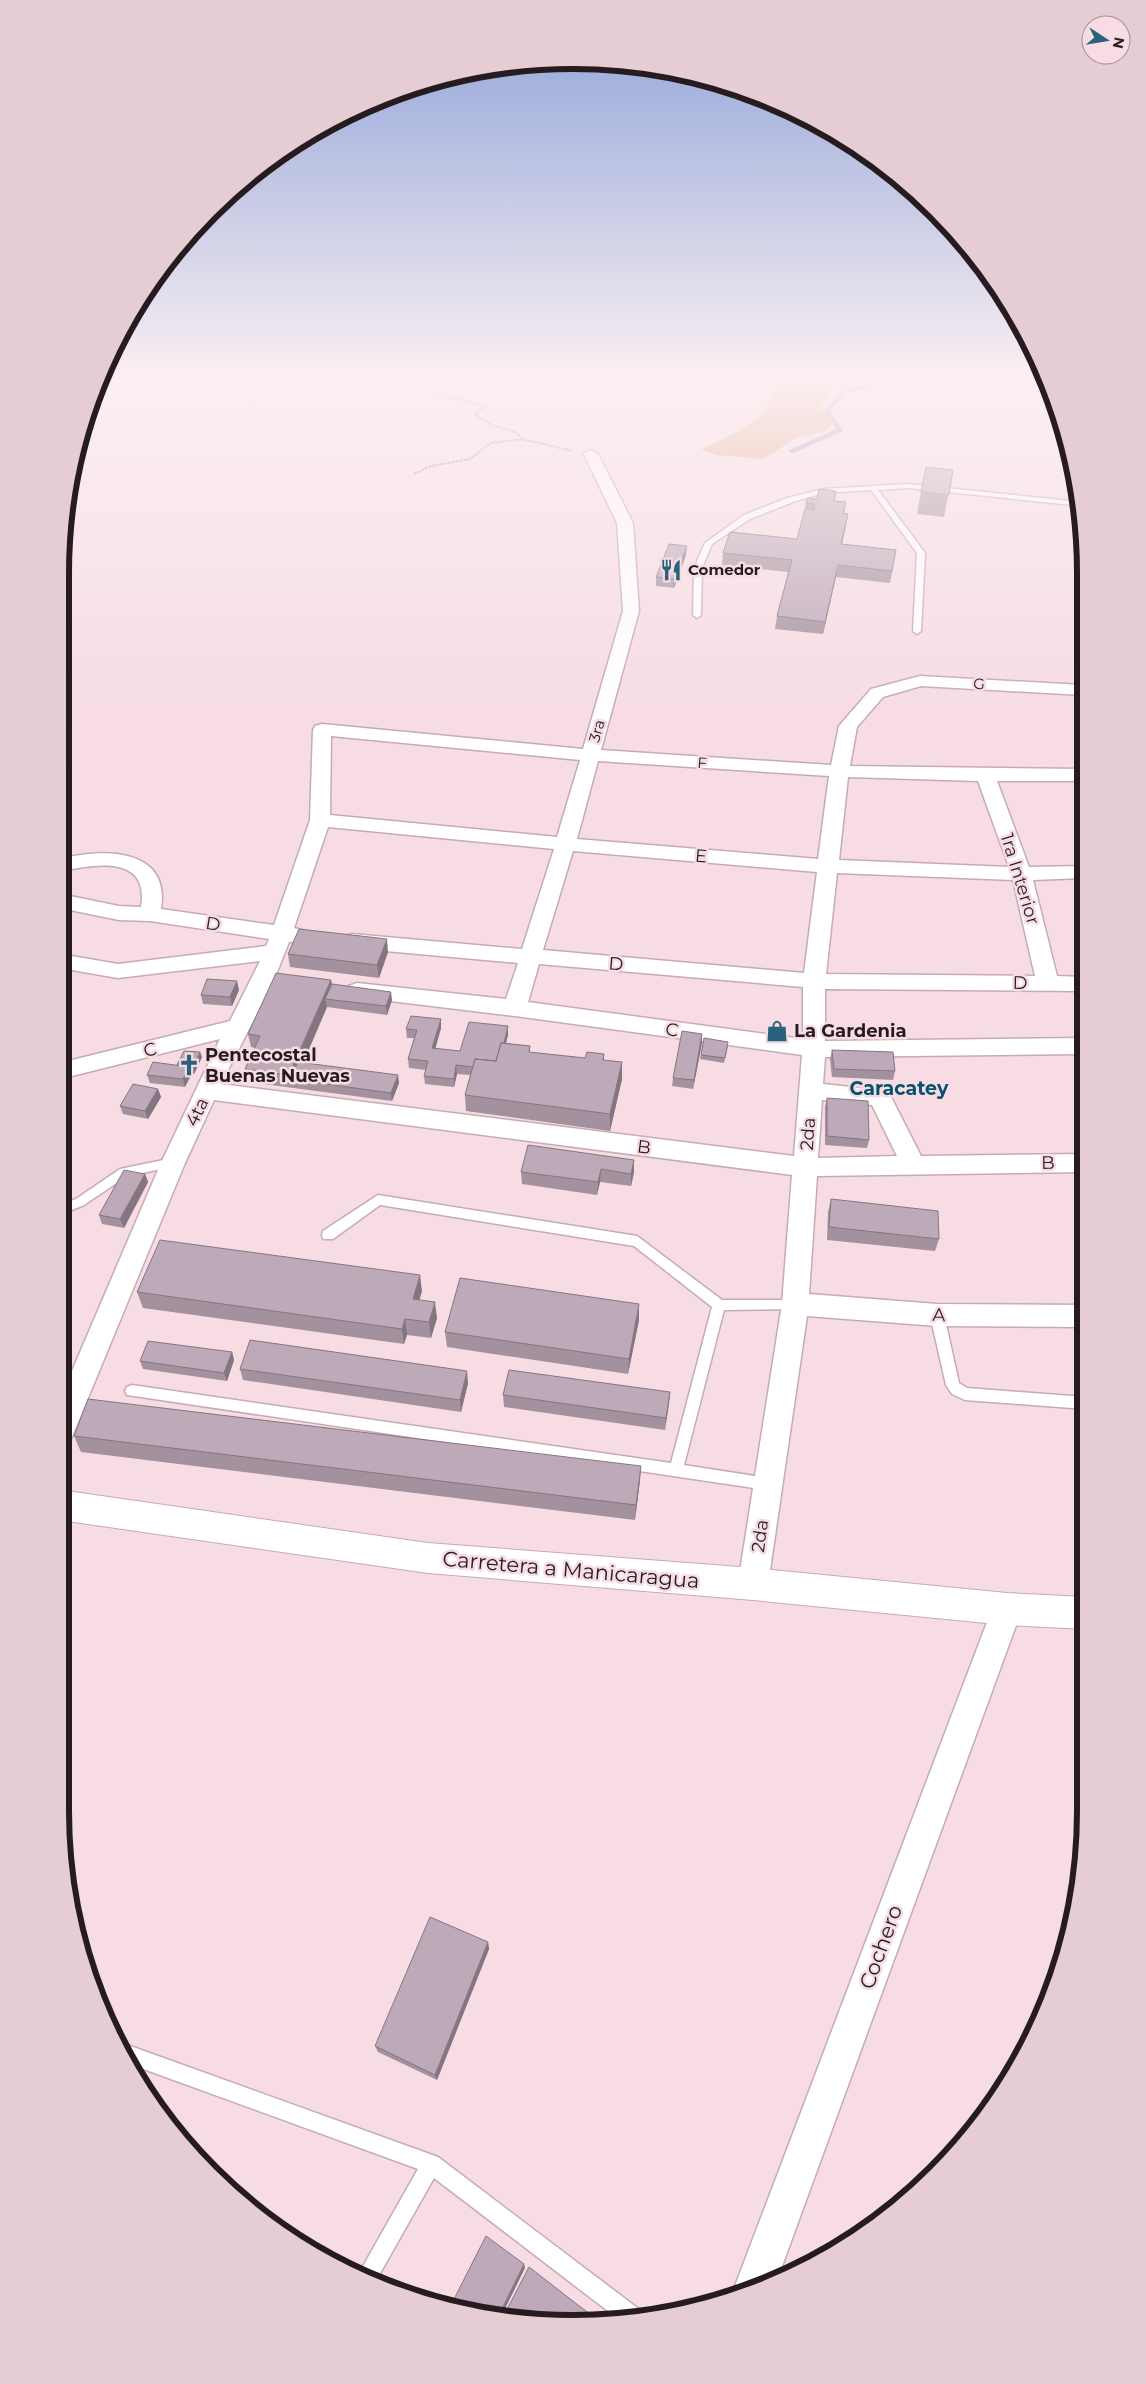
<svg xmlns="http://www.w3.org/2000/svg" width="1146" height="2384" font-family="Montserrat,sans-serif">
	<style>
		.forest { fill: #e2a47f }
		.lines { fill: none; stroke-linecap: round; stroke-linejoin: round }
		.stream { stroke: #a486c0; stroke-width: 4.5 }
		.lane-casing { stroke: #c5acb2; stroke-width: 3 }
		.street-casing { stroke: #c5acb2; stroke-width: 3 }
		.secondary-casing { stroke: #c5acb2; stroke-width: 2 }
		.path { stroke: #9e8a90; stroke-width: 2; stroke-dasharray: 3 1; stroke-linecap: butt }
		.lane { fill: #fff; fill-rule: evenodd }
		.street { fill: #fff; fill-rule: evenodd }
		.secondary { fill: #fff; fill-rule: evenodd }
		.wall { fill: #a3919e }
		.shaded-wall { fill: #847681 }
		.building { fill: #bda9b8; stroke: #847681 }
		.labels { text-anchor: middle; stroke-width: 5; stroke-linejoin: round; paint-order: stroke }
		.far-poi-label { font-size: 15px; font-weight: bold; fill: #261c1f; stroke: #f7dce3; text-anchor: start }
		.far-street-label { font-size: 15px; fill: #261c1f; stroke: #f7dce3 }
		.street-label { font-size: 18px; fill: #261c1f; stroke: #f7dce3 }
		.poi-label { font-size: 18px; font-weight: bold; fill: #261c1f; stroke: #f7dce3; text-anchor: start }
		.neighbourhood-label { font-size: 19px; font-weight: bold; fill: #05526e; stroke: #f7dce3 }
		.near-street-label { font-size: 21px; fill: #261c1f; stroke: #f7dce3 }
		.rim { fill: none; stroke: #261c1f; stroke-width: 6 }
	</style>
	<rect width="100%" height="100%" fill="#f7dce3"/>
	<path class="forest" d="M 789,379 L 869,380 L 834,387 L 818,408 L 834,418 L 828,430 L 794,439 L 764,459 L 717,455 L 701,450 L 737,432 L 762,415 L 774,389 Z"/>
	<g class="lines">
		<path class="stream" d="M 994,379 L 1034,384 L 1048,382
			M 792,451 L 840,430 L 827,410 L 846,391 L 871,386 L 885,379"/>
		<g class="lane-casing">
			<path id="lane" d="M 909,484 L 1080,502 L 1082,506 L 909,488 L 878,490 L 925,553 L 921,631 L 917,634 L 913,631 L 917,553 L 871,490 L 823,493 L 793,502 L 750,519 L 712,544 L 702,568 L 701,615 L 697,618 L 693,615 L 694,568 L 705,543 L 744,515 L 787,498 L 823,489 Z
				M 173,1158 L 177,1160 L 179,1163 L 177,1166 L 127,1176 L 84,1205 L 60,1215 L 60,1205 L 76,1199 L 120,1169 Z
				M 378,1195 L 637,1236 L 722,1300 L 800,1300 L 802,1304 L 800,1308 L 795,1309 L 724,1310 L 684,1465 L 768,1478 L 773,1479 L 775,1484 L 773,1489 L 768,1490 L 127,1395 L 125,1391 L 127,1387 L 132,1385 L 671,1463 L 712,1307 L 634,1246 L 380,1205 L 333,1239 L 323,1239 L 322,1235 L 323,1231 Z
				M 937,1310 L 942,1311 L 944,1315 L 959,1383 L 967,1388 L 1085,1397 L 1085,1409 L 965,1400 L 952,1394 L 946,1385 L 930,1315 L 932,1311 Z
				M 122,2043 L 438,2157 L 644,2313 L 646,2318 L 621,2321 L 434,2178 L 374,2284 L 358,2275 L 418,2169 L 127,2063 L 118,2044 Z"/>
		</g>
		<g class="street-casing">
			<path id="street" d="M 591,450 L 598,454 L 633,523 L 639,611 L 601,750 L 831,765 L 839,726 L 871,689 L 920,676 L 1082,685 L 1082,695 L 921,686 L 883,697 L 857,727 L 850,766 L 1082,769 L 1082,781 L 997,781 L 1029,867 L 1083,866 L 1083,878 L 1033,880 L 1057,976 L 1083,977 L 1083,991 L 825,989 L 825,1041 L 1083,1038 L 1083,1054 L 825,1057 L 823,1084 L 888,1091 L 921,1156 L 1084,1154 L 1084,1172 L 817,1176 L 809,1294 L 937,1304 L 1084,1305 L 1084,1327 L 937,1326 L 807,1316 L 768,1584 L 764,1594 L 753,1598 L 742,1594 L 738,1584 L 782,1304 L 792,1175 L 214,1100 L 185,1163 L 74,1432 L 70,1441 L 60,1444 L 60,1399 L 161,1163 L 220,1039 L 60,1079 L 60,1063 L 230,1021 L 260,961 L 118,978 L 60,968 L 60,954 L 118,964 L 266,946 L 269,939 L 150,921 L 119,920 L 60,908 L 60,894 L 119,906 L 141,907 C 150,854 93,864 60,872 L 60,859 C 102,848 171,847 161,909 L 274,925 L 310,820 L 313,730 L 315,726 L 322,724 L 583,749 L 623,611 L 617,523 L 584,454 ZM 331,736 L 580,760 L 557,837 L 330,815 ZM 598,761 L 829,776 L 818,859 L 577,839 ZM 848,777 L 978,781 L 1009,867 L 839,860 ZM 328,827 L 554,849 L 522,949 L 352,934 L 344,936 L 341,941 L 344,946 L 352,948 L 518,963 L 506,999 L 357,983 L 349,986 L 346,991 L 349,996 L 515,1016 L 802,1055 L 794,1156 L 221,1084 L 274,980 L 289,942 L 306,941 L 309,936 L 306,931 L 294,928 ZM 573,851 L 817,872 L 804,973 L 543,950 ZM 837,873 L 1013,880 L 1035,976 L 826,974 ZM 539,964 L 803,987 L 803,1039 L 528,1002 ZM 822,1100 L 872,1105 L 897,1156 L 818,1158 Z
				M 1007,1594 L 1018,1599 L 1022,1609 L 777,2280 L 739,2296 L 735,2286 L 992,1609 L 996,1599 Z"/>
		</g>
		<g class="secondary-casing">
			<path id="secondary" d="M 60,1490 L 428,1543 L 753,1568 L 1007,1593 L 1085,1597 L 1085,1629 L 1007,1625 L 753,1600 L 428,1573 L 60,1520 Z"/>
		</g>
		<path class="path" d="M 416,379 C 440,407 458,392 484,408 L 474,414 L 492,425 L 516,432 L 522,439
			M 414,474 L 431,466 L 470,459 L 491,443 L 522,439 L 573,451"/>
		<use href="#lane" class="lane"/>
		<use href="#street" class="street"/>
		<use href="#secondary" class="secondary"/>
	</g>
	<path class="wall" d="M 953,470 L 944,517 L 917,514 L 921,492 Z
		M 835,501 L 846,502 L 844,514 L 846,526 L 842,544 L 896,550 L 890,583 L 836,577 L 823,634 L 775,629 L 777,616 L 788,572 L 722,565 L 723,553 L 797,539 L 805,509 L 806,503 Z
		M 686,555 L 674,588 L 656,586 L 656,577 Z
		M 388,952 L 379,978 L 290,967 L 288,954 Z
		M 331,980 L 332,984 L 392,1000 L 387,1015 L 327,1007 L 303,1062 L 399,1083 L 392,1101 L 248,1082 L 245,1069 L 255,1048 L 251,1047 L 248,1034 Z
		M 239,990 L 232,1006 L 203,1004 L 201,995 Z
		M 441,1028 L 435,1049 L 460,1051 L 508,1035 L 506,1043 L 530,1046 L 530,1052 L 585,1058 L 604,1054 L 604,1060 L 622,1062 L 622,1079 L 610,1131 L 466,1111 L 465,1095 L 470,1075 L 457,1074 L 454,1087 L 425,1084 L 424,1076 L 426,1070 L 409,1068 L 408,1059 L 414,1038 L 407,1038 L 406,1029 Z
		M 702,1043 L 693,1089 L 672,1086 L 673,1078 Z
		M 728,1046 L 724,1063 L 700,1059 L 701,1055 Z
		M 832,1050 L 895,1071 L 893,1080 L 832,1077 L 830,1059 Z
		M 200,1052 L 202,1057 L 194,1074 L 190,1074 L 191,1075 L 185,1087 L 150,1083 L 147,1075 L 177,1065 Z
		M 158,1089 L 161,1097 L 148,1119 L 123,1114 L 120,1106 Z
		M 827,1098 L 869,1140 L 867,1148 L 825,1145 L 825,1107 Z
		M 528,1145 L 634,1172 L 631,1186 L 600,1182 L 597,1195 L 522,1184 L 521,1172 Z
		M 145,1174 L 148,1182 L 124,1228 L 102,1224 L 99,1215 Z
		M 831,1199 L 939,1239 L 935,1251 L 827,1240 L 828,1212 Z
		M 422,1291 L 419,1300 L 437,1318 L 431,1338 L 407,1335 L 404,1344 L 143,1308 L 137,1292 Z
		M 639,1320 L 628,1374 L 447,1347 L 445,1332 Z
		M 232,1352 L 234,1360 L 227,1381 L 143,1369 L 140,1361 Z
		M 240,1369 L 468,1383 L 461,1412 L 243,1380 Z
		M 670,1392 L 665,1430 L 504,1407 L 503,1395 Z
		M 74,1436 L 640,1480 L 635,1520 L 81,1452 Z
		M 488,1942 L 489,1949 L 437,2080 L 378,2052 L 375,2046 Z"/>
	<path class="shaded-wall" d="M 848,514 L 846,526 L 839,557 L 841,544 Z
		M 687,546 L 686,555 L 674,588 L 674,579 Z
		M 838,565 L 836,577 L 823,634 L 825,622 Z
		M 387,939 L 388,952 L 379,978 L 377,965 Z
		M 331,980 L 333,993 L 325,999 L 327,1007 L 296,1080 L 290,1079 L 289,1075 Z
		M 237,981 L 239,990 L 232,1006 L 230,997 Z
		M 391,992 L 392,1000 L 387,1015 L 386,1006 Z
		M 441,1019 L 441,1028 L 433,1057 L 432,1048 Z
		M 508,1026 L 508,1035 L 497,1078 L 497,1069 Z
		M 702,1034 L 702,1043 L 693,1089 L 694,1080 Z
		M 200,1052 L 202,1057 L 194,1074 L 192,1070 Z
		M 622,1062 L 622,1079 L 610,1131 L 610,1114 Z
		M 456,1065 L 457,1074 L 454,1087 L 454,1079 Z
		M 189,1067 L 191,1075 L 185,1087 L 183,1079 Z
		M 398,1075 L 399,1083 L 392,1101 L 391,1093 Z
		M 158,1089 L 161,1097 L 148,1119 L 145,1111 Z
		M 634,1160 L 634,1172 L 631,1186 L 631,1174 Z
		M 601,1169 L 600,1182 L 597,1195 L 598,1182 Z
		M 145,1174 L 148,1182 L 124,1228 L 120,1219 Z
		M 420,1275 L 422,1291 L 415,1315 L 413,1299 Z
		M 435,1302 L 437,1318 L 431,1338 L 429,1322 Z
		M 639,1304 L 639,1320 L 628,1374 L 629,1359 Z
		M 405,1319 L 407,1335 L 404,1344 L 402,1329 Z
		M 232,1352 L 234,1360 L 227,1381 L 224,1373 Z
		M 467,1371 L 468,1383 L 461,1412 L 460,1400 Z
		M 670,1392 L 669,1404 L 665,1430 L 666,1418 Z
		M 641,1466 L 640,1480 L 635,1520 L 636,1505 Z
		M 488,1942 L 489,1949 L 437,2080 L 435,2075 Z
		M 524,2264 L 525,2268 L 501,2317 L 498,2317 Z"/>
	<path class="building" d="M 926,467 L 953,470 L 949,495 L 921,492 Z
		M 819,489 L 836,491 L 834,501 L 846,502 L 843,513 L 848,514 L 841,544 L 896,550 L 892,571 L 838,565 L 825,622 L 777,616 L 792,560 L 723,553 L 730,532 L 797,539 L 805,509 L 814,510 L 815,504 L 806,503 L 808,498 L 817,499 Z
		M 669,544 L 687,546 L 674,579 L 656,577 Z
		M 299,929 L 387,939 L 377,965 L 288,954 Z
		M 276,973 L 331,980 L 289,1075 L 245,1069 L 260,1036 L 248,1034 Z
		M 207,979 L 237,981 L 230,997 L 201,995 Z
		M 332,984 L 391,992 L 386,1006 L 325,999 Z
		M 411,1016 L 441,1019 L 432,1048 L 460,1051 L 469,1022 L 508,1026 L 504,1043 L 501,1043 L 496,1061 L 475,1059 L 473,1067 L 456,1065 L 454,1079 L 424,1076 L 428,1061 L 408,1059 L 417,1030 L 406,1029 Z
		M 682,1031 L 702,1034 L 694,1080 L 673,1078 Z
		M 704,1038 L 728,1042 L 725,1058 L 701,1055 Z
		M 501,1043 L 530,1046 L 529,1052 L 585,1058 L 587,1052 L 604,1054 L 603,1060 L 622,1062 L 610,1114 L 465,1095 L 475,1059 L 496,1061 Z
		M 832,1050 L 893,1052 L 895,1071 L 834,1069 Z
		M 184,1051 L 200,1052 L 192,1070 L 189,1069 L 189,1067 L 177,1065 Z
		M 153,1062 L 189,1067 L 183,1079 L 147,1075 Z
		M 298,1062 L 398,1075 L 391,1093 L 290,1079 Z
		M 133,1084 L 158,1089 L 145,1111 L 120,1106 Z
		M 827,1098 L 868,1101 L 869,1140 L 827,1136 Z
		M 528,1145 L 634,1160 L 631,1174 L 601,1169 L 598,1182 L 521,1172 Z
		M 124,1170 L 145,1174 L 120,1219 L 99,1215 Z
		M 831,1199 L 938,1211 L 939,1239 L 829,1227 Z
		M 160,1240 L 420,1275 L 413,1299 L 435,1302 L 429,1322 L 405,1319 L 402,1329 L 137,1292 Z
		M 460,1278 L 639,1304 L 629,1359 L 445,1332 Z
		M 250,1340 L 467,1371 L 460,1400 L 240,1369 Z
		M 148,1341 L 232,1352 L 224,1373 L 140,1361 Z
		M 509,1370 L 670,1392 L 666,1418 L 503,1395 Z
		M 88,1399 L 641,1466 L 636,1505 L 74,1436 Z
		M 430,1917 L 488,1942 L 435,2075 L 375,2046 Z
		M 486,2236 L 524,2264 L 498,2317 L 473,2314 L 450,2307 Z
		M 529,2267 L 600,2322 L 573,2324 L 503,2317 Z"/>
	<linearGradient id="sky" x2="0" y2="1"><stop stop-color="#8da2d8"/><stop offset="0.53" stop-color="#fbeff2"/><stop offset="1" stop-color="#fbeff2" stop-opacity="0"/></linearGradient>
	<rect width="1146" height="713" fill="url(#sky)"/>
	<defs>
		<g id="restaurant-bare" transform="scale(1.725)"><path d="M-5-6h1v4h1v-4h1v4h1v-4h1v5L-1.5 .5V6h-2V.5L-5-1ZM5-6V6H3V1.5H1.5Q1.5-4 5-6Z" fill="#29627c" stroke="#f7dce3" stroke-width="2.5" paint-order="stroke"/></g>
		<g id="shop-bare" transform="scale(1.725)"><path d="M-5-2.5h2.3a2.7 3.5 0 0 1 5.4 0H5L5.5 6h-11ZM-1.5-2.5h3a1.5 2.3 0 0 0-3 0Z" fill="#29627c" stroke="#f7dce3" stroke-width="2.5" paint-order="stroke"/></g>
		<g id="church-bare" transform="scale(1.725)"><path d="M-1.2-6h2.4v3.5h3.3v2.4h-3.3V6h-2.4V-.1h-3.3v-2.4h3.3Z" fill="#29627c" stroke="#f7dce3" stroke-width="2.5" paint-order="stroke"/></g>
	</defs>
	<g fill-rule="evenodd">
		<use href="#restaurant-bare" x="671" y="570"/>
		<use href="#shop-bare" x="777" y="1031"/>
		<use href="#church-bare" x="189" y="1065"/>
	</g>
	<g class="labels">
		<g class="far-poi-label">
			<text x="688" y="575">Comedor</text>
		</g>
		<g class="far-street-label">
			<text transform="translate(979 684) rotate(3)" y="5">G</text>
			<text transform="translate(597 731) rotate(-74)" y="5">3ra</text>
			<text transform="translate(702 763) rotate(4)" y="5">F</text>
		</g>
		<g class="street-label">
			<text transform="translate(701 856) rotate(5)" y="6">E</text>
			<text transform="translate(1020 879) rotate(73)" y="6">1ra Interior</text>
			<text transform="translate(213 924) rotate(9)" y="6">D</text>
			<text transform="translate(616 964) rotate(5)" y="6">D</text>
			<text transform="translate(1020 983) rotate(1)" y="6">D</text>
			<text transform="translate(672 1030) rotate(8)" y="6">C</text>
			<text transform="translate(150 1050) rotate(-14)" y="6">C</text>
			<text transform="translate(197 1112) rotate(-64)" y="6">4ta</text>
			<text transform="translate(808 1134) rotate(-86)" y="6">2da</text>
			<text transform="translate(644 1147) rotate(7)" y="6">B</text>
			<text transform="translate(1048 1163) rotate(-1)" y="6">B</text>
			<text transform="translate(939 1315) rotate(2)" y="6">A</text>
			<text transform="translate(760 1536) rotate(-82)" y="6">2da</text>
		</g>
		<g class="poi-label">
			<text x="794" y="1037">La Gardenia</text>
			<text x="205" y="1061">Pentecostal<tspan x="205" dy="21">Buenas Nuevas</tspan></text>
		</g>
		<g class="neighbourhood-label">
			<text x="899" y="1095">Caracatey</text>
		</g>
		<g class="near-street-label">
			<text transform="translate(571 1570) rotate(5)" y="7">Carretera a Manicaragua</text>
			<text transform="translate(881 1947) rotate(-70)" y="7">Cochero</text>
		</g>
	</g>
	<path d="M0 0H1146V2384H0ZM573 69H573A504 504 0 0 1 1077 573V1811A504 504 0 0 1 573 2315H573A504 504 0 0 1 69 1811V573A504 504 0 0 1 573 69Z" fill="#e6cdd3" fill-rule="evenodd"/>
	<path class="rim" d="M573 69H573A504 504 0 0 1 1077 573V1811A504 504 0 0 1 573 2315H573A504 504 0 0 1 69 1811V573A504 504 0 0 1 573 69Z"/>
	<g transform="translate(1106 40) rotate(102)"><circle r="24" fill="#f7dce3" stroke="#a38f95"/>
	<path d="M0-4L9 19L0 12L-9 19Z" fill="#29627c"/>
	<text y="-8" font-size="14" font-weight="bold" text-anchor="middle" fill="#261c1f">N</text>
	</g>
</svg>
